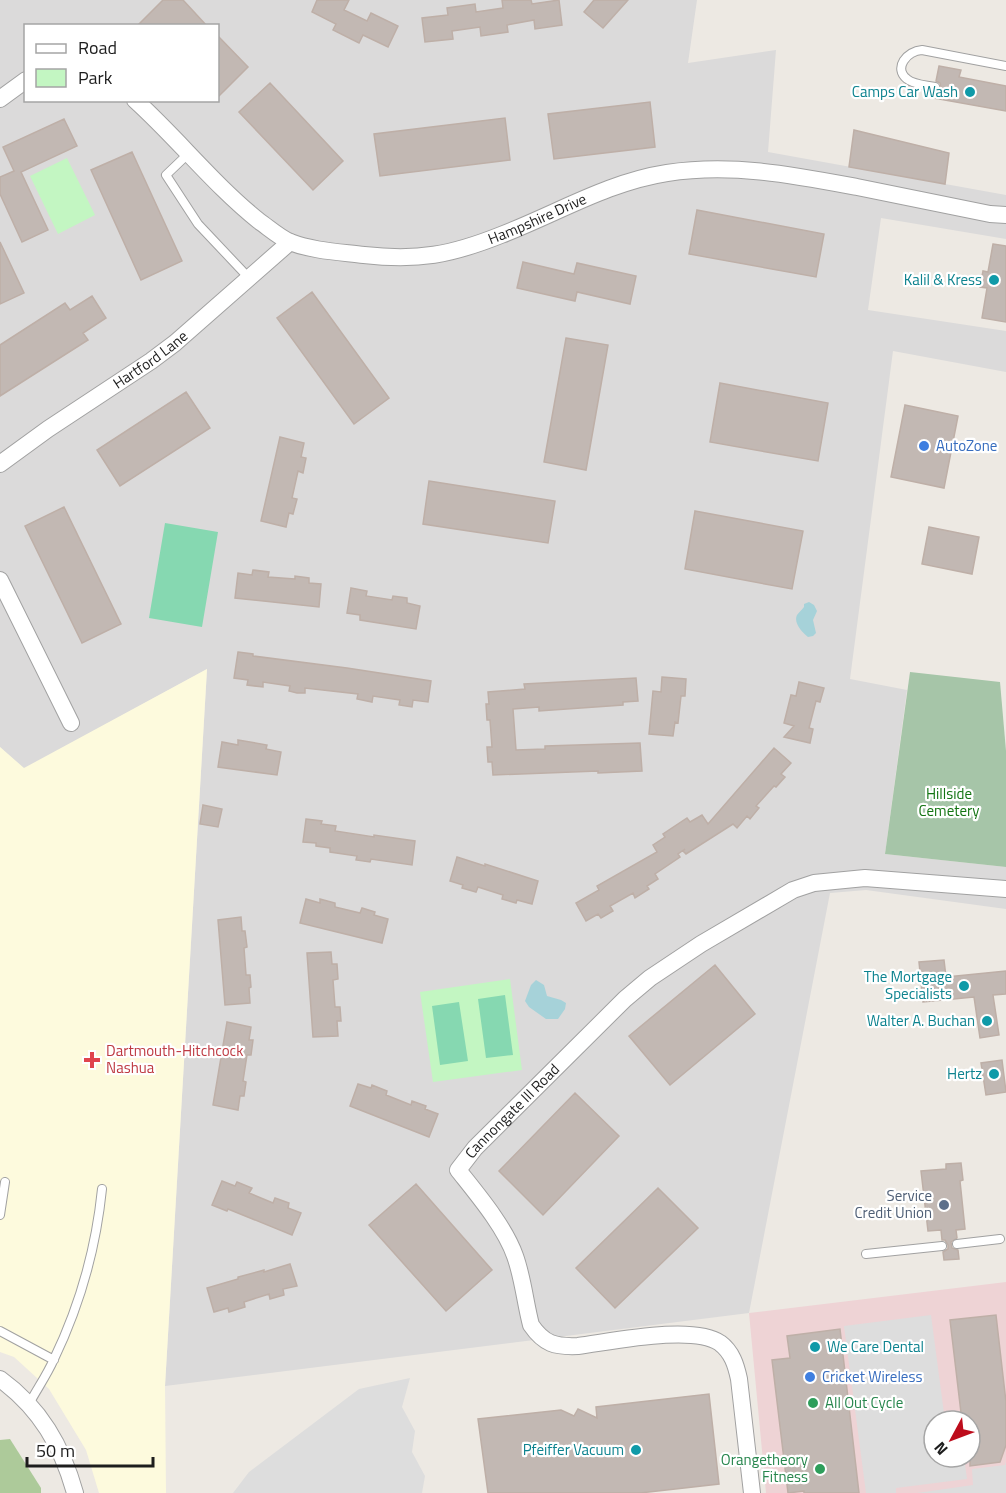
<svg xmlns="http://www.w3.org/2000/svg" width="1006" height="1493" font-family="'Titillium Web',sans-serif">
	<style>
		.residential { fill: #dbdada; fill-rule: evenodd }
		.commercial { fill: #eed3d5; fill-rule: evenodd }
		.education { fill: #fdfadd }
		.forest { fill: #adca9a }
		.cemetery { fill: #a6c5a8 }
		.park { fill: #c3f6c2 }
		.pitch { fill: #86d8b1 }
		.parking { fill: #ddd }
		.water { fill: #a6d2d9 }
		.building { fill: #c2b8b3; stroke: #beafa7; stroke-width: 1.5 }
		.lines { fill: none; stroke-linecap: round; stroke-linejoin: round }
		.lane-casing { stroke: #a1a1a1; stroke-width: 10 }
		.street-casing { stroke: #a1a1a1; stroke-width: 18 }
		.lane { stroke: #fff; stroke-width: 8 }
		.street { stroke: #fff; stroke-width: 16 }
		.culture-dot { fill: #0f9aa8; stroke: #fff; stroke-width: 2 }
		.shop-dot { fill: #3f7fe0; stroke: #fff; stroke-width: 2 }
		.health-dot { fill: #e0444e; stroke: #fff; stroke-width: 2 }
		.service-dot { fill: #5c6f8a; stroke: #fff; stroke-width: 2 }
		.leisure-dot { fill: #2e9e5b; stroke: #fff; stroke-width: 2 }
		.labels { text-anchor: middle; stroke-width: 4.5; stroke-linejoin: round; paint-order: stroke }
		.culture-label { font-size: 15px; fill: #0d838f; stroke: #fff; text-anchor: end }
		.street-label { font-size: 15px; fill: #1d1d1d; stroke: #fff }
		.shop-label { font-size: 15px; fill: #366cbe; stroke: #fff; text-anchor: start }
		.park-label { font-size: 15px; fill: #137412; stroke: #fff }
		.health-label { font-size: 15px; fill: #be3a42; stroke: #fff; text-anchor: start }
		.service-label { font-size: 15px; fill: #4e5e75; stroke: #fff; text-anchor: end }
		.leisure-label { font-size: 15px; fill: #27864d; stroke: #fff; text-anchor: start }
	</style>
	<rect width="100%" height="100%" fill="#ede9e3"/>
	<path class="residential" d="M 0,0 L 697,0 L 688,63 L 776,50 L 768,152 L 1006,195 L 1006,239 L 881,218 L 868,310 L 1006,331 L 1006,372 L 893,351 L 850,679 L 907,690 L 885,854 L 1006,867 L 1006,909 L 866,890 L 830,893 L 749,1313 L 165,1386 L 207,669 L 24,769 L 0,747 ZM 26,26 L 218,26 L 218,100 L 26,100 Z"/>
	<path class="commercial" d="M 1006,1282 L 1006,1493 L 766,1493 L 749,1313 ZM 934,1421 L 970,1421 L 970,1457 L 934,1457 Z"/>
	<path class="education" d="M 207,669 L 165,1386 L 166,1493 L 99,1493 L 86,1450 L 49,1389 L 14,1357 L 0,1352 L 0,747 L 24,768 Z"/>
	<path class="forest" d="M 10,1439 L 41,1488 L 41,1493 L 0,1493 L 0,1440 Z"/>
	<path class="cemetery" d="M 910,672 L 1000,682 L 1006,751 L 1006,867 L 885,854 Z"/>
	<path class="park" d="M 67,158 L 95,215 L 58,234 L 30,176 Z
		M 510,979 L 522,1070 L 433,1082 L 420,992 Z"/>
	<path class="pitch" d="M 165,523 L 218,532 L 202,627 L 149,618 Z
		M 505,995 L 513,1055 L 486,1058 L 478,999 Z
		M 459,1002 L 468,1061 L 440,1065 L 432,1006 Z"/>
	<path class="parking" d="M 931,1315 L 945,1421 L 934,1421 L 934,1457 L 964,1457 L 967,1479 L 896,1488 L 896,1493 L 866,1493 L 844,1326 Z
		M 410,1378 L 402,1407 L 415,1431 L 412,1452 L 425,1476 L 422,1493 L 233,1493 L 249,1472 L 359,1389 Z
		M 1006,1462 L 1006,1493 L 917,1493 L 973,1485 L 972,1469 L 1005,1465 Z"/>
	<path class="water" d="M 809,602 L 814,605 L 817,611 L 813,620 L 816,633 L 813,636 L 808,637 C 803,633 793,623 797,615 C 799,612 802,610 804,607 L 804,604 Z
		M 536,980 L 544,985 L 547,996 L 561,1000 L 566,1003 L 565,1009 L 558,1019 L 546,1019 L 529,1007 L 525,1001 L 531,985 Z"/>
	<path class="building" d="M 163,0 L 183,0 L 207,26 L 137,26 Z
		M 317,0 L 349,0 L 344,10 L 367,21 L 371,13 L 398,26 L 388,47 L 363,35 L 359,43 L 333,30 L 336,24 L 312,12 Z
		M 502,0 L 531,0 L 532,4 L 559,0 L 562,25 L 535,29 L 534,20 L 507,25 L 508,32 L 481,36 L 480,27 L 452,31 L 453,39 L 425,42 L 422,18 L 448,15 L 447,8 L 475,4 L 476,12 L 503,8 Z
		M 594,0 L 628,0 L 603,28 L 584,12 Z
		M 218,36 L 248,67 L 218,97 Z
		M 939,66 L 961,70 L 959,77 L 1006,86 L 1006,111 L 933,98 L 934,93 L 939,92 L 941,88 L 940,83 L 936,81 Z
		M 270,83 L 343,161 L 313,190 L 239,112 Z
		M 650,102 L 655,147 L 554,159 L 548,114 Z
		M 505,118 L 510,160 L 380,176 L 374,134 Z
		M 64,119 L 77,146 L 21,172 L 48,230 L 22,242 L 0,194 L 0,177 L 14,171 L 3,147 Z
		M 854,130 L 949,153 L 945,184 L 849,167 Z
		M 132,152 L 182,261 L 141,280 L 91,170 Z
		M 697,210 L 824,234 L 816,277 L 689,254 Z
		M 0,242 L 24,293 L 0,304 Z
		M 993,244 L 1006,246 L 1006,322 L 982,318 L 987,288 L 980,287 L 983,271 L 988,272 Z
		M 523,262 L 574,274 L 577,263 L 636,276 L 630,304 L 577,292 L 575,301 L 517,288 Z
		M 312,292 L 389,398 L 354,424 L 277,318 Z
		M 92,296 L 106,318 L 83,333 L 88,340 L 0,396 L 0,345 L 65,303 L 70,310 Z
		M 566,338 L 608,345 L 586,470 L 544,462 Z
		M 720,383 L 828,403 L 818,461 L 710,442 Z
		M 186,392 L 210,428 L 120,486 L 97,450 Z
		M 905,405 L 958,416 L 944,488 L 891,477 Z
		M 280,437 L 304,443 L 301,457 L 306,458 L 303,473 L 298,471 L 292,498 L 297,499 L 293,514 L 289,513 L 286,527 L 261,521 Z
		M 429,481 L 555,501 L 548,543 L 423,524 Z
		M 64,507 L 121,624 L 82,643 L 25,526 Z
		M 695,511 L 803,531 L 792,589 L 685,569 Z
		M 929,527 L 979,537 L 972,574 L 922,564 Z
		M 253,570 L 269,572 L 268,577 L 295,579 L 295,576 L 309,578 L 309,583 L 321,584 L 319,607 L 235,598 L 238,573 L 252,575 Z
		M 351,588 L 367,591 L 366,596 L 392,600 L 393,596 L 407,598 L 407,603 L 420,606 L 416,629 L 360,620 L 360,615 L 347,613 Z
		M 238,652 L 253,654 L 253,656 L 347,668 L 431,681 L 428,702 L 413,700 L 412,707 L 399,705 L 400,700 L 373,696 L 372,702 L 357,699 L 358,694 L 305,688 L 305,693 L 297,693 L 289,691 L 290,686 L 263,682 L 263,687 L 247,685 L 248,680 L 234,678 Z
		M 662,677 L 686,679 L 685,696 L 681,696 L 678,723 L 675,722 L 673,736 L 649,734 L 653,691 L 661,692 Z
		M 636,678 L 638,701 L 623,702 L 623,705 L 539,711 L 539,707 L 513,709 L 516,750 L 545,749 L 545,746 L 640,743 L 642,771 L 598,773 L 598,771 L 493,775 L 492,762 L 488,762 L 487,747 L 492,747 L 490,720 L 487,720 L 486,704 L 489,704 L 488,692 L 525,689 L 524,684 Z
		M 799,682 L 824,688 L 820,702 L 816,701 L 809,728 L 813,729 L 810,743 L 784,737 L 794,726 L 784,723 L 791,695 L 796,696 Z
		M 238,740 L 267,745 L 266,749 L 281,752 L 277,775 L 218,767 L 222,742 L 238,745 Z
		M 774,748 L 791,763 L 781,774 L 785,777 L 776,787 L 774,786 L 756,806 L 759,808 L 750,819 L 747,816 L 737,828 L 733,824 L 686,854 L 683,851 L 685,849 L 678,854 L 680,857 L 655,874 L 658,879 L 647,886 L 649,889 L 635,898 L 633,893 L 610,906 L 613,911 L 601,918 L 598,914 L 586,921 L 576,903 L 599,890 L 597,886 L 657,852 L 653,845 L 665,837 L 663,834 L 687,818 L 690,822 L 702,815 L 708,824 Z
		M 203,805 L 222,809 L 218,827 L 200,824 Z
		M 306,819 L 322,821 L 321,824 L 336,826 L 335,831 L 374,837 L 374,835 L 415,841 L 412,865 L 371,859 L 370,862 L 356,860 L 357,856 L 330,852 L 330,848 L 316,846 L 316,843 L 303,842 Z
		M 457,857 L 485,866 L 485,864 L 538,881 L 532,904 L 517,900 L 516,903 L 502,899 L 503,895 L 478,887 L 476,892 L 462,888 L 463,885 L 450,881 Z
		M 306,899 L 320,903 L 320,899 L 335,903 L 335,907 L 360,913 L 362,908 L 375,912 L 374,915 L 388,919 L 382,943 L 300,923 Z
		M 241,917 L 242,931 L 245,931 L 247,947 L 244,948 L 246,975 L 250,975 L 251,987 L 249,988 L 250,1003 L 225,1005 L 218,920 Z
		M 331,952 L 332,964 L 337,964 L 338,979 L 333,980 L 335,1007 L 340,1007 L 341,1021 L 337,1021 L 338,1036 L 313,1037 L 307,953 Z
		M 944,960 L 946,977 L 1006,971 L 1006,994 L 993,995 L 999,1035 L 980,1038 L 974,997 L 923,1002 L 919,962 Z
		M 715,965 L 755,1014 L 670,1085 L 629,1036 Z
		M 227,1022 L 251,1027 L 249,1040 L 253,1040 L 251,1055 L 247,1055 L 243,1081 L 246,1082 L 244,1096 L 240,1096 L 238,1110 L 213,1105 Z
		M 1002,1060 L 1006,1092 L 986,1095 L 981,1063 Z
		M 358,1084 L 371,1088 L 372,1085 L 387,1091 L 386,1095 L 411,1105 L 412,1101 L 426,1106 L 425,1109 L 438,1114 L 429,1137 L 350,1106 Z
		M 575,1093 L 619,1136 L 543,1215 L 499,1171 Z
		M 961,1163 L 963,1180 L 960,1181 L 965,1229 L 956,1230 L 957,1238 L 951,1242 L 952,1248 L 958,1250 L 959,1259 L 944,1260 L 943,1252 L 948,1249 L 948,1245 L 945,1240 L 942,1240 L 941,1230 L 928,1231 L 921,1171 L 946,1169 L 946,1164 Z
		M 222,1181 L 235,1186 L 237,1182 L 252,1188 L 249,1193 L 273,1203 L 275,1198 L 289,1203 L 288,1208 L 301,1213 L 292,1235 L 228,1209 L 227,1211 L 212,1205 Z
		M 416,1184 L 492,1270 L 446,1311 L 369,1225 Z
		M 658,1188 L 698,1228 L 615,1308 L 576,1268 Z
		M 290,1264 L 297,1286 L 283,1289 L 284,1295 L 270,1299 L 269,1294 L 244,1302 L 245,1307 L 229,1312 L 228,1308 L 214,1312 L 207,1288 L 238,1279 L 238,1277 L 264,1270 L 264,1272 Z
		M 996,1315 L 1006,1402 L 1006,1445 L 1000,1462 L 970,1466 L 970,1421 L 962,1421 L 950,1320 Z
		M 840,1329 L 859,1493 L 804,1493 L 804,1491 L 788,1493 L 772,1360 L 790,1358 L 787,1336 Z
		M 709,1394 L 719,1484 L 640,1493 L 488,1493 L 478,1419 L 561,1410 L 574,1416 L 578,1409 L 597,1418 L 596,1407 Z"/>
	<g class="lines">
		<g class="lane-casing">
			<path id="lane" d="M 935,87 C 926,85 914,85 907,79 C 893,68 907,51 922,50 L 1006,66
				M 188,154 L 166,175 L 198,224 L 249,278
				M 0,1215 L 5,1182
				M 957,1244 L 1000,1239
				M 866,1254 L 942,1246
				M 0,1331 L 54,1360
				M 29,1404 C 37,1389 47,1375 54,1359 C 80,1305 96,1248 102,1189"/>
		</g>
		<g class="street-casing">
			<g id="street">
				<path d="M 0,99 L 26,80"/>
				<path id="s1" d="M 135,100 C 178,139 214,185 259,221 C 269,228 279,237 290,242 C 313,251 340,252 364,255 C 418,261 451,255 501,235 C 556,214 608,182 667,173 C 732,163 793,175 857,187 C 901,196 946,205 990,214 L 1006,215"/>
				<path id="s2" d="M 0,464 L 48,429 L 151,361 L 175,343 L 290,242"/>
				<path d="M 0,580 L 71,723"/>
				<path d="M 0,1379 C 40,1408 62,1446 75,1493"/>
				<path id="s3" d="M 752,1493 L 739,1379 C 736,1365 732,1352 720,1343 C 693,1324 610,1342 578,1346 C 555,1347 544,1344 531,1325 C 525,1302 523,1278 515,1256 C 505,1227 477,1194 458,1170 L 475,1148 L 625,999 L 650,978 L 701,944 L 793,890 L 814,883 L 865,878 L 1006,889"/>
			</g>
		</g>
		<use href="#lane" class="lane"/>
		<use href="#street" class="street"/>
	</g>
	<g class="culture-dot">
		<circle cx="970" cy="92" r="6"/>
		<circle cx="994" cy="280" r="6"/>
		<circle cx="964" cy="986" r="6"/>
		<circle cx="987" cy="1021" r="6"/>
		<circle cx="994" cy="1074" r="6"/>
		<circle cx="815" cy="1347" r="6"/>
		<circle cx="636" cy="1450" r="6"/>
	</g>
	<g class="shop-dot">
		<circle cx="924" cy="446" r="6"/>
		<circle cx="810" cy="1377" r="6"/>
	</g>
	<path class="health-dot" d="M89 1051h6v6h6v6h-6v6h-6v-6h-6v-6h6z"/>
	<circle class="service-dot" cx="944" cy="1205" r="6"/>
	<g class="leisure-dot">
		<circle cx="813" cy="1403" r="6"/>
		<circle cx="820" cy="1469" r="6"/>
	</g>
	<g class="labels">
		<g class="culture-label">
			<text x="958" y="97">Camps Car Wash</text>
			<text x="982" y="285">Kalil &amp; Kress</text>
			<text x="952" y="982">The Mortgage<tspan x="952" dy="17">Specialists</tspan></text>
			<text x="975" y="1026">Walter A. Buchan</text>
			<text x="982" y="1079">Hertz</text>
			<text x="827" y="1352" text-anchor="start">We Care Dental</text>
			<text x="624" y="1455">Pfeiffer Vacuum</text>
		</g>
		<g class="street-label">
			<text dy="5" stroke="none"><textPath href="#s1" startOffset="466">Hampshire Drive</textPath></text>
			<text dy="5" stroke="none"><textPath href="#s2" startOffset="183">Hartford Lane</textPath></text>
			<text dy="5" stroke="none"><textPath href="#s3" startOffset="610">Cannongate III Road</textPath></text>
		</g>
		<g class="shop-label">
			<text x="936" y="451">AutoZone</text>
			<text x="822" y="1382">Cricket Wireless</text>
		</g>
		<g class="park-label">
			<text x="949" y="799">Hillside<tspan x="949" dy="17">Cemetery</tspan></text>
		</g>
		<g class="health-label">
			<text x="106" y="1056">Dartmouth-Hitchcock<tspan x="106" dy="17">Nashua</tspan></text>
		</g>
		<g class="service-label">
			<text x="932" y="1201">Service<tspan x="932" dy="17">Credit Union</tspan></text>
		</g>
		<g class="leisure-label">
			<text x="825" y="1408">All Out Cycle</text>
			<text x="808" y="1465" text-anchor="end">Orangetheory<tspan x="808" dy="17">Fitness</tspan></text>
		</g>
	</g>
	<rect x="24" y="24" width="195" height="78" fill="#ffffff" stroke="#a5a5a5" stroke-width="1.5"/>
	<rect x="36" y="44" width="30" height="9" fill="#ffffff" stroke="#a5a5a5" stroke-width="1.5"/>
	<text x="78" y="54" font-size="18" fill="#1d1d1d">Road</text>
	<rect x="36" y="69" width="30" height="18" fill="#c3f6c2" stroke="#a5a5a5" stroke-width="1.5"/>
	<text x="78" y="84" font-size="18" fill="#1d1d1d">Park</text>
	<g transform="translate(952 1439) rotate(229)"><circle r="28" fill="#ffffff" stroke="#a5a5a5" stroke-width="1.5"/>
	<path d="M0-4.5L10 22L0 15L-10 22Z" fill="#bd0c1c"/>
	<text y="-9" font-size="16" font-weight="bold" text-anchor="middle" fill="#1d1d1d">N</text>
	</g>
	<path d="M27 1457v9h126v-9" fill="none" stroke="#1d1d1d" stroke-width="3"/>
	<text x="36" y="1457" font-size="18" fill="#1d1d1d" stroke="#ffffff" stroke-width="4.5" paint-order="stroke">50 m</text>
</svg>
